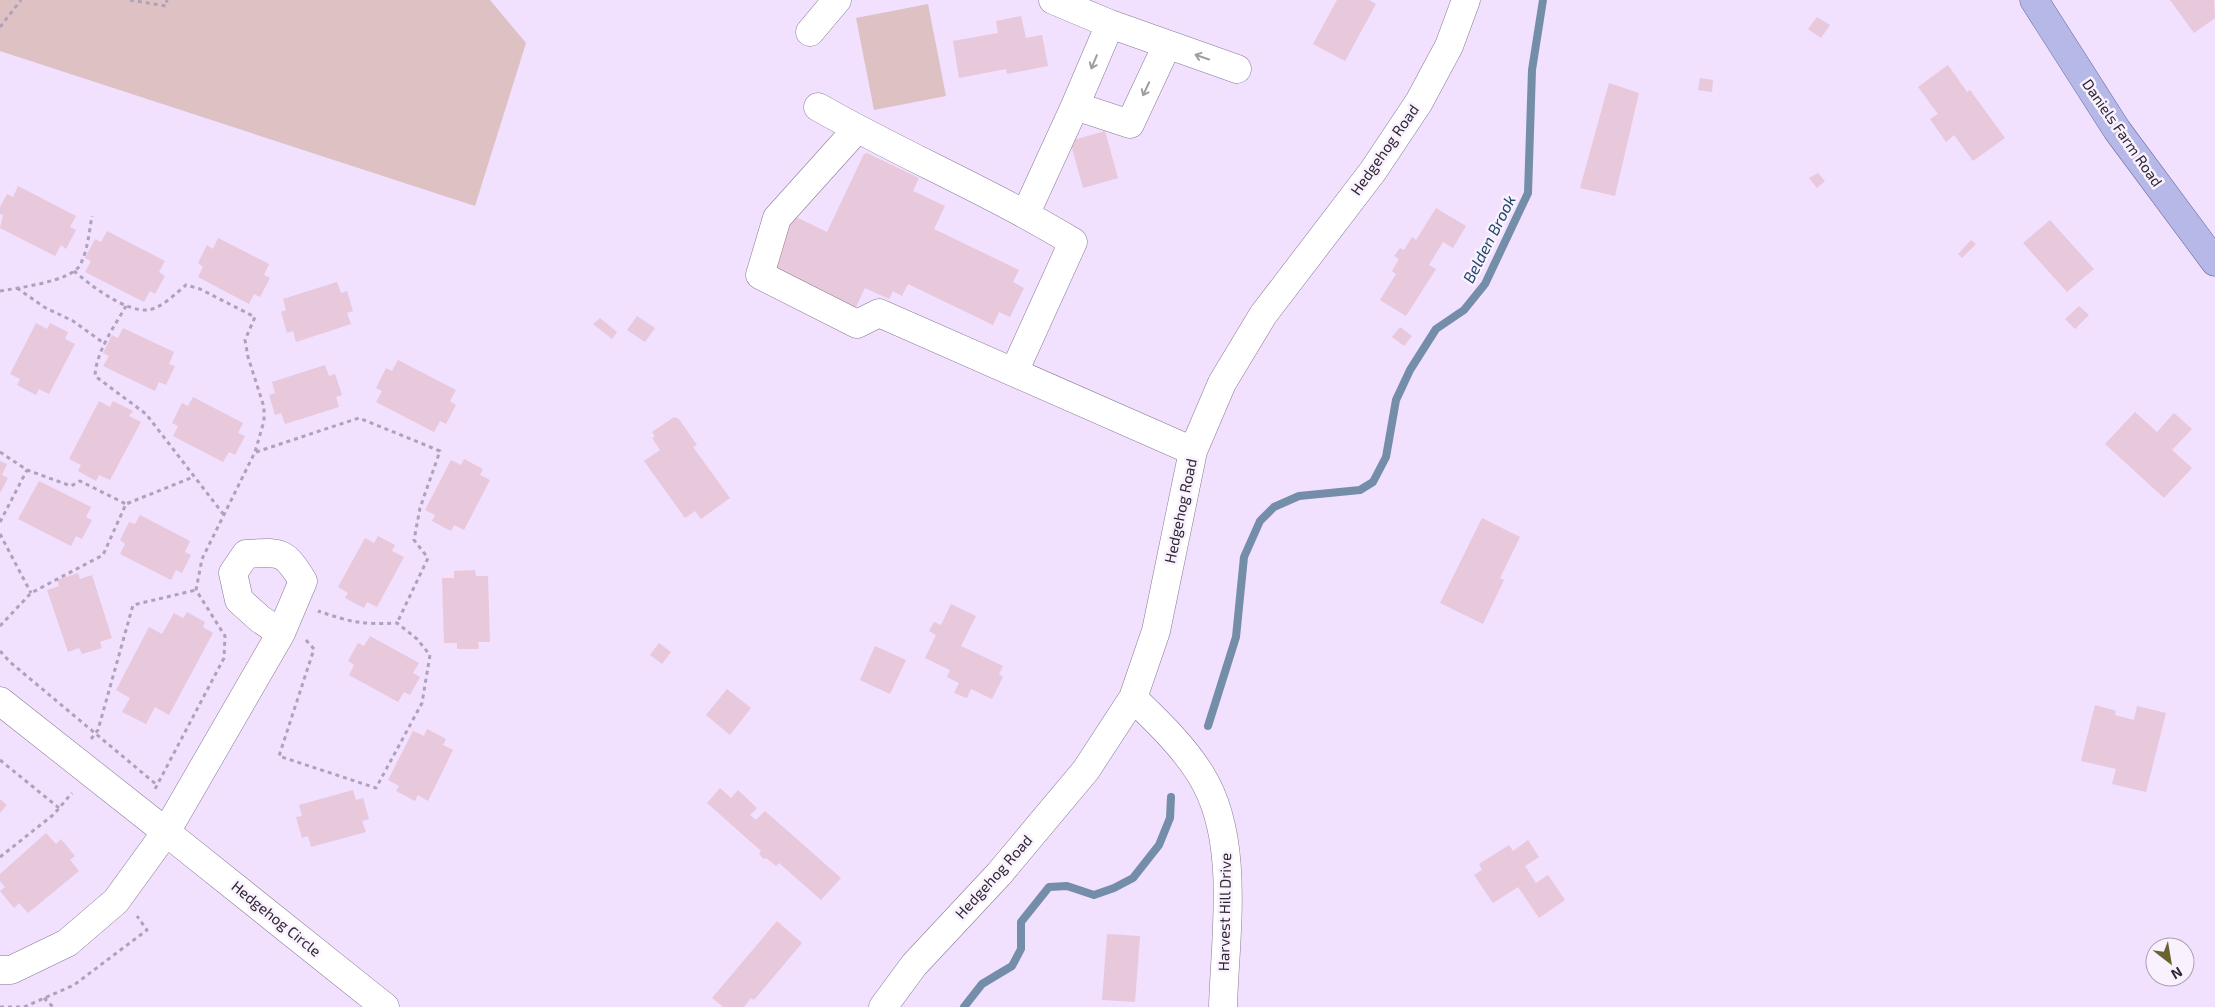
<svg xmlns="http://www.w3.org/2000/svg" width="2215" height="1007" font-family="'Exo 2',sans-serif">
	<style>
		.green { fill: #ddc1c3 }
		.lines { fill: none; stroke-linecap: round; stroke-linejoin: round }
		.stream { stroke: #748da8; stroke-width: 8 }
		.building { fill: #e8c8db }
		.minor-casing { stroke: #887994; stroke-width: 29 }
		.major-casing { stroke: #67679e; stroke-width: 29 }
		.path { stroke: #afa1b9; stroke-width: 3; stroke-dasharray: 4 4; stroke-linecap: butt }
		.minor { stroke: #fff; stroke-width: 28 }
		.major { stroke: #b6b8e7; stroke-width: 28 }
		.oneway { stroke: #a19ea3 }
		.labels { text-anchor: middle; stroke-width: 5; stroke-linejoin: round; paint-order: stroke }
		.street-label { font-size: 15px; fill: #2e2833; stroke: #f9f2fe }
		.water-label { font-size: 16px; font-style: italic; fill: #21486e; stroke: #f9f2fe }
	</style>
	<rect width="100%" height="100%" fill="#f1e0fe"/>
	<path class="green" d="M 0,0 L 490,0 L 526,43 L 475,206 L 0,51 Z
		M 928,4 L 946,96 L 874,110 L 856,18 Z"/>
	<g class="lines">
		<path class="stream" d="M 1208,726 L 1236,637 L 1244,557 L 1260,521 L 1274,507 L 1299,496 L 1360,490 L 1373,482 L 1386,457 L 1396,400 L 1410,370 L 1436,329 L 1464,310 L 1485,284 L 1528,193 L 1532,70 L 1543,0
			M 964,1007 L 982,984 L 1012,966 L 1021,949 L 1021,922 L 1049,887 L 1067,886 L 1094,895 L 1114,888 L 1133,878 L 1159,845 L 1170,818 L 1171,797"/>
	</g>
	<path class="building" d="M 1337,0 L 1369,0 L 1376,4 L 1345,61 L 1313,44 Z
		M 2170,0 L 2214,0 L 2215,18 L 2194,33 Z
		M 1021,16 L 1026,38 L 1042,35 L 1048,66 L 1007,74 L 1006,69 L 959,78 L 953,41 L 998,33 L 996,21 Z
		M 1817,17 L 1830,25 L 1821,38 L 1808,29 Z
		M 1948,65 L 1967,92 L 1970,90 L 2005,138 L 1973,161 L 1954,135 L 1946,142 L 1930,119 L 1938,114 L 1918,87 Z
		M 1700,78 L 1713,80 L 1712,92 L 1698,90 Z
		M 1609,83 L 1639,93 L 1615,196 L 1580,188 Z
		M 1105,131 L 1118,178 L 1083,188 L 1070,141 Z
		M 867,153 L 919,178 L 913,191 L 945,206 L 934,229 L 1019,270 L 1013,282 L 1024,288 L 1010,317 L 999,312 L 993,325 L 908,284 L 902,296 L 893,291 L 889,299 L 865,288 L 854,311 L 768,270 L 794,216 L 827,232 L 864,154 Z
		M 1818,173 L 1825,181 L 1817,188 L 1809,178 Z
		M 18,186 L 76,216 L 70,227 L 76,230 L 66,249 L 61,245 L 55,256 L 0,228 L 3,215 L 0,214 L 0,207 L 7,194 L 13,197 Z
		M 1436,208 L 1466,226 L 1453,248 L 1443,242 L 1429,265 L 1436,269 L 1406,316 L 1380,300 L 1396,274 L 1392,271 L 1399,259 L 1394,256 L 1400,248 L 1404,250 L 1412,237 L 1416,240 Z
		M 2050,220 L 2094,269 L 2067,292 L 2023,243 Z
		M 107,231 L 165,261 L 159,272 L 165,276 L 155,294 L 150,291 L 144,302 L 85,272 L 91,261 L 85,258 L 95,239 L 101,242 Z
		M 218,238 L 269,264 L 264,275 L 270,278 L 260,297 L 254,294 L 249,304 L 198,277 L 203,267 L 198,263 L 207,245 L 213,249 Z
		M 1971,240 L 1976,244 L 1962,258 L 1958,254 Z
		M 337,282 L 341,293 L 347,291 L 353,311 L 347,313 L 351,324 L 296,342 L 293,331 L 287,333 L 281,312 L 286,310 L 283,299 Z
		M 2079,306 L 2089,315 L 2075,329 L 2065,319 Z
		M 637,316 L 655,328 L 645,342 L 627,330 Z
		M 600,318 L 617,332 L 612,339 L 593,324 Z
		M 36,323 L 47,329 L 50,323 L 68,332 L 65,339 L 75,344 L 49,394 L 39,389 L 36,395 L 17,385 L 20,379 L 10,374 Z
		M 1400,327 L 1412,336 L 1404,346 L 1392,337 Z
		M 123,328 L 174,352 L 169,364 L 175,366 L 166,385 L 159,382 L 155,391 L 103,366 L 109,356 L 103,353 L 112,335 L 118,338 Z
		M 398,360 L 456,390 L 450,401 L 456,405 L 446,424 L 440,421 L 434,432 L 376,402 L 382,391 L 376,388 L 386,368 L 392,371 Z
		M 325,365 L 329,376 L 335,374 L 342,395 L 336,397 L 339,407 L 285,424 L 281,413 L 275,415 L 269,395 L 275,393 L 272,382 Z
		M 193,397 L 243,423 L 238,433 L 245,436 L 235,455 L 229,452 L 223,462 L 173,436 L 178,426 L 172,423 L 182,403 L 188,406 Z
		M 99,401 L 110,407 L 113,401 L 133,411 L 129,416 L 141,422 L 110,480 L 99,475 L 96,481 L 78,471 L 81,465 L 69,459 Z
		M 2135,412 L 2157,432 L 2174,413 L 2192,429 L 2172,450 L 2192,468 L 2164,498 L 2105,444 Z
		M 674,417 L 679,419 L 697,445 L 693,447 L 730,498 L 701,519 L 695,511 L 685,518 L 644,461 L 660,450 L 652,438 L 655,436 L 652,432 Z
		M 464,459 L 483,469 L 480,475 L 490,480 L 464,530 L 454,525 L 451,531 L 432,521 L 435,515 L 425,510 L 451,460 L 461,465 Z
		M 0,461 L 7,464 L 2,475 L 8,478 L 0,493 Z
		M 39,481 L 91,507 L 86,517 L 92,520 L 82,539 L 76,536 L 71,546 L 18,519 Z
		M 140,515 L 190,541 L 185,552 L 191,555 L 182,573 L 176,570 L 171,580 L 120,554 L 125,544 L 120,540 L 129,522 L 135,524 Z
		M 1482,518 L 1520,537 L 1500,578 L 1504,580 L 1483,624 L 1440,603 Z
		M 378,536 L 395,545 L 392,551 L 404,557 L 377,607 L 367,602 L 364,608 L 345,598 L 348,593 L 338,587 L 365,538 L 374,543 Z
		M 475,570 L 476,576 L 488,576 L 490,642 L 478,642 L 479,649 L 457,649 L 457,643 L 444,643 L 442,578 L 454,578 L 454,571 Z
		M 78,573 L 80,579 L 92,575 L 112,638 L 100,642 L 102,648 L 82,654 L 79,648 L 68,652 L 47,590 L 59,586 L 57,580 Z
		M 951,604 L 976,616 L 961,646 L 1003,666 L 999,674 L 1003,677 L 992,699 L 971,689 L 967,698 L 954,693 L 959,683 L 947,677 L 950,670 L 925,658 L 936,635 L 929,631 L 934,622 L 941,625 Z
		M 187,612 L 205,622 L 203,627 L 213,633 L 169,715 L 155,707 L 146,724 L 122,712 L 130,698 L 116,690 L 149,627 L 162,634 L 174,613 L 183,618 Z
		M 370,636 L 419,663 L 413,673 L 420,677 L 410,695 L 404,692 L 398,702 L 349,675 L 354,665 L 348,661 L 358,643 L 364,646 Z
		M 659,643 L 671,652 L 662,664 L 650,655 Z
		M 875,646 L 906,660 L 890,694 L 860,680 Z
		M 727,689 L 751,708 L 730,735 L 706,715 Z
		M 2095,705 L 2116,711 L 2115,715 L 2134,720 L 2137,706 L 2166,713 L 2146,792 L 2112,784 L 2116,769 L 2081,761 Z
		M 427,729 L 446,739 L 443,745 L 453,750 L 428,801 L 418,795 L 415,801 L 396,791 L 399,786 L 388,780 L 413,731 L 424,736 Z
		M 720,788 L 731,798 L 738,790 L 757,808 L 750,815 L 756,820 L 765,811 L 841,878 L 821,900 L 779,863 L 776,866 L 766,858 L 764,859 L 759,854 L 761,851 L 707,803 Z
		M 353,790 L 356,800 L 363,798 L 369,819 L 362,821 L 366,832 L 311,847 L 308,836 L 302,838 L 296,817 L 302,816 L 299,805 Z
		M 0,799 L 7,805 L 0,813 Z
		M 46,833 L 56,844 L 61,839 L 75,856 L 70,860 L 79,871 L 28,913 L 19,903 L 14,908 L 0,891 L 5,887 L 0,881 L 0,874 Z
		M 1528,840 L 1539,857 L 1525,866 L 1536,883 L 1548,875 L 1565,900 L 1539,918 L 1518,887 L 1493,903 L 1474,875 L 1482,870 L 1479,864 L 1509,845 L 1513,851 Z
		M 777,921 L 802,943 L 754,1000 L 751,998 L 744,1007 L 723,1007 L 712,998 Z
		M 1107,934 L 1140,936 L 1135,1002 L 1102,1000 Z"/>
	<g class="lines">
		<g class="minor-casing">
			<path id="minor" d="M 1053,0 L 1110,24
				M 810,32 L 837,0
				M 1075,106 L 1130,124 L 1167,45
				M 818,107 C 902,155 991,192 1073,242 L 1014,372
				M 857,129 L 777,218 L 760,275 L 857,324 L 879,313 L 1193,451
				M 1026,213 L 1075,106 L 1110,24 L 1237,69
				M 281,633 L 260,619 L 239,600 L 233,573 L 246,554 C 281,552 284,550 303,581 L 281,633 L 166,832 L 385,1007
				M 1133,698 C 1157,721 1184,747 1201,775 C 1241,839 1225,935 1223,1007
				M 0,701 L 166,832 L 116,901 L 67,943 L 11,970 L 0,970
				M 883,1007 L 914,965 L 999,874 L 1086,770 L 1133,698 L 1156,631 L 1193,451 L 1222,383 L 1263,315 L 1373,171 L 1419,102 L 1449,46 L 1466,0"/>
		</g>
		<g class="major-casing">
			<path id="major" d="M 2034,0 L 2117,130 L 2215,262"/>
		</g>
		<path class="path" d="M 130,0 L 166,6 L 167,0
			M 0,27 L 21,0
			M 74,271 C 90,285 125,312 148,310 C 162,308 176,293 186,285 L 200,289 L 255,317 L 245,340 L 248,357 L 264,407 L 264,421 L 255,452 L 202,559 L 196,590 L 225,636 L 224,658 L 155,789
			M 17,288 L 44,307 L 73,321 L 105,344
			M 0,291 C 18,288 72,281 80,265 C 88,250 89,232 92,216
			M 126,306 C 114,327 96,352 95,376 L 146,414 L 224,515
			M 0,452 L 27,470 L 71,486 L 80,481 L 126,504
			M 256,452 L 359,418 L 440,451 L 420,508 L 414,540 L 428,558 L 397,623
			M 0,522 L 27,470
			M 0,534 L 31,593
			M 0,626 L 31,593 L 103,555 L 126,504 L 193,477
			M 306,640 L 314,649 L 279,756 L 376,788 L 422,703 L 430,655 L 417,639 L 397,623 C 363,625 350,622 318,611
			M 0,651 L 10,662 L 157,785
			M 91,739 L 98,730 L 133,605 L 196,590
			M 0,760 L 59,808
			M 0,857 L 53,815 L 72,793
			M 44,998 L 53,1007
			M 0,1007 L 24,1007 L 74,985 L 147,930 L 137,916"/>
		<use href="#minor" class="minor"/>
		<use href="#major" class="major"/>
	</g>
	<defs><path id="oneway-shaft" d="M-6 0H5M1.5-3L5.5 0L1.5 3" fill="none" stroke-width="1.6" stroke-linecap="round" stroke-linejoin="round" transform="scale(1.25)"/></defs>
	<g class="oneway">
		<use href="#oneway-shaft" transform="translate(1202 57) rotate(-161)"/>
		<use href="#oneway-shaft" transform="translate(1094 62) rotate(113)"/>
		<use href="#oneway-shaft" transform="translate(1146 89) rotate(115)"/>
	</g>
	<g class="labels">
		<g class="street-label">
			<text transform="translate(2122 133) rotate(55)" y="5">Daniels Farm Road</text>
			<text transform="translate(1385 150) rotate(-55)" y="5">Hedgehog Road</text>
			<text transform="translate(1181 511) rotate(-78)" y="5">Hedgehog Road</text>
			<text transform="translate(994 877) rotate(-48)" y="5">Hedgehog Road</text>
			<text transform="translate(1225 912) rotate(-89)" y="5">Harvest Hill Drive</text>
			<text transform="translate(276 919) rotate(39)" y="5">Hedgehog Circle</text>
		</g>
		<g class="water-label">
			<text transform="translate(1489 239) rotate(-63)" y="6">Belden Brook</text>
		</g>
	</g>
	<g transform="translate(2170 962) rotate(149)"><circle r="24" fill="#f9f2fe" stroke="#a8a1ad"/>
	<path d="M0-4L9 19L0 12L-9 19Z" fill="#696330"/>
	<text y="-8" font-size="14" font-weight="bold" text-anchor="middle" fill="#2e2833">N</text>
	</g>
</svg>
